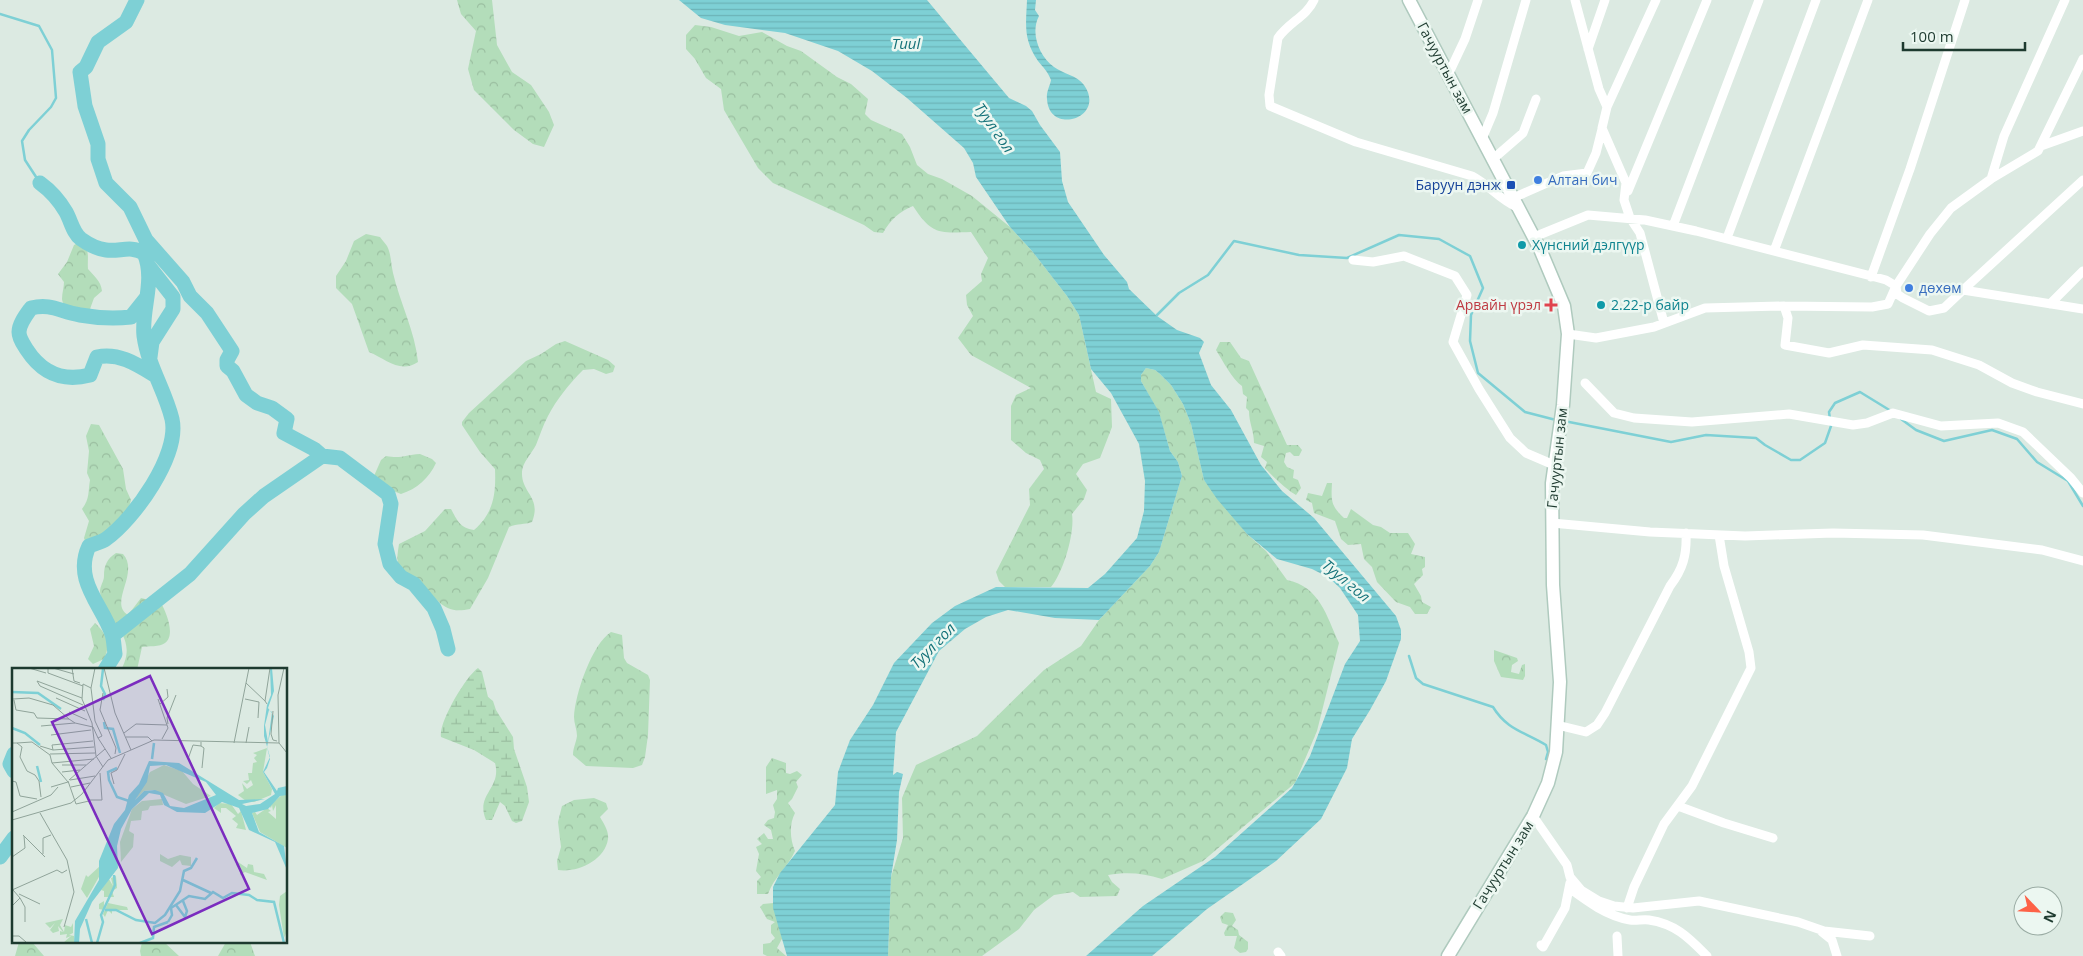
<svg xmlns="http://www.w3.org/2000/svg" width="2083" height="956" font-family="'Open Sans',sans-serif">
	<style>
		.forest { fill: url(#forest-crowns) }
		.wetland { fill: url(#wetland-marsh) }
		.water { fill: url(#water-rules) }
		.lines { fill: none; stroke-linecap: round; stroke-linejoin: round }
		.stream { stroke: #7ed0d5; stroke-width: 2.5 }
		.river { stroke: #7ed0d5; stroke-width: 15 }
		.secondary-casing { stroke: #afcabe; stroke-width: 15 }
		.minor { stroke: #fff; stroke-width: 9 }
		.secondary { stroke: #fff; stroke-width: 12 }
		.shop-dot { fill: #3f7fe0; stroke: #ecf7f1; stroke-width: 2 }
		.transit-dot { fill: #1a4fb4; stroke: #ecf7f1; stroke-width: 2 }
		.culture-dot { fill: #0f9aa8; stroke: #ecf7f1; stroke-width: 2 }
		.health-dot { fill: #e0444e; stroke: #ecf7f1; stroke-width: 2 }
		.labels { text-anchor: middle; stroke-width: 5; stroke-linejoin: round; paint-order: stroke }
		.street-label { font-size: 14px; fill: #1d3a2f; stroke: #ecf7f1 }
		.shop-label { font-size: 14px; fill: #366cbe; stroke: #ecf7f1; text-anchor: start }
		.transit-label { font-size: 14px; fill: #164399; stroke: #ecf7f1; text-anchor: end }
		.culture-label { font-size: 14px; fill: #0d838f; stroke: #ecf7f1; text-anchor: start }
		.health-label { font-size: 14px; fill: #be3a42; stroke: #ecf7f1; text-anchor: end }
		.water-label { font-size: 15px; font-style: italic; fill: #147279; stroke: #ecf7f1 }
		.inset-river { fill: none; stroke: #7ed0d5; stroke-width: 2.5 }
		.inset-road { fill: none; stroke: #90a49a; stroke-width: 1 }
		.view { fill: #7b2cbf; fill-opacity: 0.15; stroke: #7b2cbf; stroke-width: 2.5 }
		.inset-edge { fill: none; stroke: #1d3a2f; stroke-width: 2.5 }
	</style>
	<defs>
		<pattern id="forest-crowns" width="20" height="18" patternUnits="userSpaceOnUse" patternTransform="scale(1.25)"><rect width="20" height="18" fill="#b3ddba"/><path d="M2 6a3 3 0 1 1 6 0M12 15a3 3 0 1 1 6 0" fill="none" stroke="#9abea0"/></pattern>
		<pattern id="wetland-marsh" width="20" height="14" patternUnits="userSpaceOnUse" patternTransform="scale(1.25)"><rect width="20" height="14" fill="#b3ddba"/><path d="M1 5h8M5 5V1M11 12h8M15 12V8" fill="none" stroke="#9abea0"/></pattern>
		<pattern id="water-rules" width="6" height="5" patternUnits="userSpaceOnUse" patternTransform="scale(1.25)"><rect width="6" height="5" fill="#7ed0d5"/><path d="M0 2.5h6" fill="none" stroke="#6cb3b7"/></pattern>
	</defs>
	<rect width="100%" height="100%" fill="#dceae2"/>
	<path class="forest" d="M 457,0 L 492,0 L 497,45 L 512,72 L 531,85 L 549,112 L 554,125 L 544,147 L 533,144 L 514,130 L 474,90 L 468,69 L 476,31 L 461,14 Z
		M 695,25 L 711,27 L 739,36 L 762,32 L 787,46 L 801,51 L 837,77 L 851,84 L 868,99 L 865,114 L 871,120 L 902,134 L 910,147 L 917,165 L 928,174 L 942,179 L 972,196 L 1010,227 L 1032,251 L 1067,296 L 1079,315 L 1096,392 L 1111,399 L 1112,427 L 1100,458 L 1083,464 L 1076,474 L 1087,490 L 1084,499 L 1072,514 C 1075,533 1063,573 1051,587 L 1005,587 L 999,581 L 996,572 L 1030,505 L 1029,489 L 1044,469 L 1040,460 L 1026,453 L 1011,440 L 1011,406 L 1016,395 L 1031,388 L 971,355 L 958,338 L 973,316 L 967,305 L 966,295 L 982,281 L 981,274 L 988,258 L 971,232 C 939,233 932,235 913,206 C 899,212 891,219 883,233 L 874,232 L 864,225 L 773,183 L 758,168 L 724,110 L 721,89 L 706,78 L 695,59 L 686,49 L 686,35 Z
		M 366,234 L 380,237 C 382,240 385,243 387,246 C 391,253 391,264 393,273 C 400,303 415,331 418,362 C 400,374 386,359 369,352 L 352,304 L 336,288 L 336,276 L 346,261 L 354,241 Z
		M 80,242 C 91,248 87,258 88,269 C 94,276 101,281 102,291 L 94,298 L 90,309 L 86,312 C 78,313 63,309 62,299 C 62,293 64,287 64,282 L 58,274 L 67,262 L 74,245 Z
		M 565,341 L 608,360 L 615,366 L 613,372 L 606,374 L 594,369 L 583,370 C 569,384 557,399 548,416 C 543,425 540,435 536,445 C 532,453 522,463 522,472 C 521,493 542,497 532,522 C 524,525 518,523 509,527 L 488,578 L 470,609 C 443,615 438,599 421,584 C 414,578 403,576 399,567 C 396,559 398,552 399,544 L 425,531 L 445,509 L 451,509 C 457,520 460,528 474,530 C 494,513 496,493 495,469 L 480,452 L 462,425 L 462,422 L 469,413 L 526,361 L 541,354 L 556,344 Z
		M 1220,342 L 1230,342 L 1241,358 L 1249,361 L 1287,445 L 1298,445 L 1302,450 L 1299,456 L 1294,456 L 1290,452 L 1286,453 L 1284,462 L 1287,467 L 1294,470 L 1293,478 L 1298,480 L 1301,488 L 1296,495 C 1289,492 1271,475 1265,468 L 1267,462 L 1261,457 L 1264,446 L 1254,443 C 1254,431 1249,423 1249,411 L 1246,408 L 1247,397 L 1243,394 L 1242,386 C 1232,379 1223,361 1216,350 Z
		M 1146,368 L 1155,370 L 1160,374 L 1171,385 L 1183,404 L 1191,424 L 1204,480 L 1247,534 L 1266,551 L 1287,580 C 1320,587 1326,615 1339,643 L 1317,731 L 1295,783 L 1203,861 L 1162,879 C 1143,873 1127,872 1108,875 L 1112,882 L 1120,889 L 1117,896 L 1080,897 L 1073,892 L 1054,895 L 1034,910 L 1019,929 L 982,956 L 888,956 L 891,877 L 903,838 L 902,798 L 916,765 L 977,736 L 1044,670 L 1081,646 L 1099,620 L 1150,566 L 1159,552 L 1182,476 L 1178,462 L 1170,451 L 1159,413 L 1141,381 L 1141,375 Z
		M 91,424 L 99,425 L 123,469 L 126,489 L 131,500 L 128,511 L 106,535 L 92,543 L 85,541 L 84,538 L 89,521 L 82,509 C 90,499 88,491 90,480 L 87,473 L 89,451 L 86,436 Z
		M 420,454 L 432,459 L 436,463 C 429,478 417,489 401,494 L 388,489 L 374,476 L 381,460 L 386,456 C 401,459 405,455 420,454 Z
		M 1327,483 L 1332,483 C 1331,501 1331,506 1344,518 L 1347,518 L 1351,509 L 1373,525 L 1381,527 L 1390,533 L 1408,533 L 1415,544 L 1411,554 L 1425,557 L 1425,567 L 1422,569 L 1423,575 L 1414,584 L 1421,596 L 1422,602 L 1431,607 L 1427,614 L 1415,614 L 1410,607 L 1396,602 L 1377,582 L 1372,567 L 1364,559 L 1361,544 L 1348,545 L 1341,539 L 1335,521 L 1314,513 L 1312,503 L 1306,500 L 1308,493 L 1322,496 Z
		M 116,553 L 123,554 C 140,573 108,603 128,615 L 141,598 L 161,603 C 166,612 176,635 165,643 C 160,647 148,646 142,647 L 137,670 L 121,670 C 141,633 102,622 100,591 C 100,586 104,581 104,576 C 104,565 107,559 116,553 Z
		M 95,623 C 107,634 111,644 104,659 L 93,664 L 88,659 L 94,646 L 90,629 Z
		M 611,632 L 622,635 L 624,658 L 627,663 L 648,675 L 650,680 L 648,735 L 645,757 L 642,765 L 633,768 L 586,766 L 573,755 C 573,748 576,743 577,736 C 577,730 574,723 574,717 C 575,694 592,644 611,632 Z
		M 1494,650 L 1517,658 L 1518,661 L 1512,665 L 1511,672 L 1519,674 L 1522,665 L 1525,664 L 1525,676 L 1523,680 L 1501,677 L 1494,661 Z
		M 772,758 L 786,763 L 786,773 L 790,774 L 797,771 L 802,775 L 796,782 L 798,787 L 792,799 L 788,803 L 795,813 C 789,824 790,840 795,851 C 788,867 774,877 768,894 L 757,894 L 757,881 L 761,877 L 756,871 L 759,854 L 756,847 L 762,844 L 757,839 L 764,833 L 768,839 L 773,839 L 771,830 L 764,825 L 768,820 L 774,818 L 775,812 L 773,805 L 777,799 L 777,790 L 766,794 L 766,767 Z
		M 594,798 L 606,803 L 608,809 L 600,817 C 604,824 609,831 608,839 C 605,860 578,873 558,870 L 557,861 L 561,847 L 558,822 L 562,806 L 574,800 Z
		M 773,903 L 784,935 L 777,948 L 786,956 L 767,956 L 763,954 L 763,944 L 770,943 L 775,938 L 771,933 L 771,925 L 775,922 L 767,919 L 760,907 L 763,904 Z
		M 1225,912 L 1233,913 L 1236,920 L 1232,926 L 1238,930 L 1239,935 L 1248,942 L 1248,949 L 1246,952 L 1240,953 L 1234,948 L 1237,936 L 1225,936 L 1224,933 L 1228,925 L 1222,923 L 1220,917 Z
		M 19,942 L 32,942 L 44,956 L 15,956 Z
		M 142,942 L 164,942 L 179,956 L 141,956 L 140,951 Z
		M 226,942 L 250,942 L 255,956 L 218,956 Z"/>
	<path class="wetland" d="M 478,668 L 482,672 L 488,697 L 493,701 L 496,710 L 513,737 L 514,749 L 527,787 L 529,802 L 522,821 L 516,823 L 512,821 L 505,806 L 500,802 L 492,820 L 486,820 C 475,794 502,789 495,763 L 474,750 L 441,737 C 438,723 466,676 478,668 Z"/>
	<path class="water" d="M 679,0 L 927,0 L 1009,98 L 1026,106 L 1032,111 L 1040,125 L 1060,152 L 1062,181 L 1068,202 L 1104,255 L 1127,282 L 1129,289 L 1157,316 L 1177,330 L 1200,338 L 1204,342 L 1199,353 L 1211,385 L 1231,410 L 1261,465 L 1282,491 L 1314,518 L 1396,616 L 1401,630 L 1401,639 L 1392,664 L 1386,681 L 1370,710 L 1352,739 L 1347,768 L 1321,819 L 1276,861 L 1207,909 L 1152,956 L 1086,956 L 1143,906 L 1215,857 L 1292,788 L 1310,756 L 1345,664 L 1360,641 L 1358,615 L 1340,588 L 1328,577 L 1312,569 L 1277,559 L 1247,534 L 1217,499 L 1204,480 L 1191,424 L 1183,404 L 1171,385 L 1160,374 L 1155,370 L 1146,368 L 1141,375 L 1141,381 L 1159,412 L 1170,451 L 1178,462 L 1182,476 L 1159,552 L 1150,566 L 1099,620 L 1055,618 L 1008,610 L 986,617 L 965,629 L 939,651 L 896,732 L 893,775 L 897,772 L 903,774 L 899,792 L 897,840 L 891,877 L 888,956 L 787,956 L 773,908 L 773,887 L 780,873 L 835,805 L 838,772 L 850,740 L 873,705 L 894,663 L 932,623 L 955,606 L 996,587 L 1088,588 L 1105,574 L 1137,538 L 1144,511 L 1145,481 L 1139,444 L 1111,393 L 1091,369 L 1079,315 L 1067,296 L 1032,251 L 1010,227 L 976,177 L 973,163 L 964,148 L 907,98 L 872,71 L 838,51 L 785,33 L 725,25 L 701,18 Z
		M 1027,0 L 1036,0 L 1035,10 L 1039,16 C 1030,33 1039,56 1054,67 C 1063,74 1077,75 1084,85 C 1107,118 1049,136 1047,99 C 1046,92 1050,86 1051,80 C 1048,72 1043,67 1038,61 C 1023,39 1026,25 1027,0 Z"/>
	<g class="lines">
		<path class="stream" d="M 0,14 L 39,26 L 52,50 L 56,98 L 51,107 L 29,130 L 22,141 L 25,160 L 40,183
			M 1157,315 L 1179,293 L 1208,275 L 1234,241 L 1299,255 L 1347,258 L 1399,235 L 1439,239 L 1470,256 L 1483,288 L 1471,315 L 1470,341 L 1478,373 L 1525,412 L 1556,420
			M 1901,419 L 1916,430 L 1944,441 L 1992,430 L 2017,439 L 2037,462 L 2068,481 L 2083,506
			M 1564,421 L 1671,442 L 1706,435 L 1756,438 L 1765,445 L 1791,460 L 1800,460 L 1825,443 L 1831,426 L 1829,412 L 1835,403 L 1860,392 L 1891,411
			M 1409,656 L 1416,678 L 1423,684 L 1493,707 C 1507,730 1525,732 1546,745 L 1548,752 L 1546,759"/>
		<path class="river" d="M 137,0 L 126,22 L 98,42 L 86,67 L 80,72 L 85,106 L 98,144 L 98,159 L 106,183 L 130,207 L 146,240 L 183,282 L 190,296 L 207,313 L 232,351 L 227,360 L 227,366 L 233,371 L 246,395 L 257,403 L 272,408 L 287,419 L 284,433 L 314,449 L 322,456 L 340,458 L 388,494 L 391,504 L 385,544 L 390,564 L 401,577 L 414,584 L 434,608 L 443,629 L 448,649
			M 40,183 C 51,191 59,200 66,212 C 71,221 73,233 81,239 C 88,244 98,249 106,250 C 120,252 130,245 144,253 C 156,280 141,309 144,336 C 148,366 165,390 172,419 C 180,455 134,519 106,539 C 102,542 94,544 89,546 C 73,580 102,605 112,634 C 114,640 114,648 115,654 L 105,670
			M 148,265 L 173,297 L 173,309 L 152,342 L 150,357
			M 147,297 L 131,317 C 113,319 97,318 80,315 C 60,312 52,303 31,308 C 26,315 19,324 19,332 C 19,339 24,345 27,350 C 42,373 63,382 90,375 L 97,357 C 119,352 138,365 156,376
			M 113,635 L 190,574 L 244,514 L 264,496 L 322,456
			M 14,754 L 10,764 L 14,771
			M 0,857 L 14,838"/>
		<g class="secondary-casing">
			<path id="secondary" d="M 1409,0 L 1540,249 L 1564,306 L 1568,334 L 1563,405 L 1552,483 L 1553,585 L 1560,682 L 1556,752 L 1548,783 L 1533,816 L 1448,956"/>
		</g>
		<path class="minor" d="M 1314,0 C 1307,16 1288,23 1278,38 L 1269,95 L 1270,106 L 1356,142 L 1472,176 C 1488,184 1500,200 1517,207
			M 1575,0 L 1599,89 L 1607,107 L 1602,128 L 1626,183 L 1624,200 L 1630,218 L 1640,233 L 1664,323
			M 1588,49 L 1605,0
			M 1448,75 L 1465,39 L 1478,0
			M 1607,107 L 1656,0
			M 1482,139 L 1493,113 L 1526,0
			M 2041,146 L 2083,131
			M 1493,159 L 1523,133 L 1536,99
			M 1991,179 L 2038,151 L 2083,59
			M 1628,191 L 1707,0
			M 1513,198 L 1563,176 L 1587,173 L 1596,153 L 1602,129
			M 1673,226 L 1759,0
			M 1534,237 L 1588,215 L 1645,220 L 1696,231 L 1875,277 L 1886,280 L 1896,286 L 1897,294 L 1903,298 L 1929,311 L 1944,308 L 1963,290 L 2083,309
			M 1727,238 L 1816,0
			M 1774,251 L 1868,0
			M 1353,260 L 1373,262 L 1404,256 L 1455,276 L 1467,295 L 1453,342 L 1479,389 L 1510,438 L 1526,453 L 1554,465
			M 1871,277 L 1910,169 L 1965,0
			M 1963,290 L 2083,180
			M 2050,304 L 2083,271
			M 1784,306 L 1872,307 L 1888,304 L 1896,286 L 1930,234 L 1951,208 L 1991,179 L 2004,136 L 2065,0
			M 1568,334 L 1596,338 L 1654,327 L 1705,308 L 1784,306 L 1788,318 L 1785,345 L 1829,353 L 1863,345 L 1932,350 L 1979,365 L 2012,383 L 2037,392 L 2083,404
			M 1585,383 L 1614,413 L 1634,418 L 1692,422 L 1789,414 L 1853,425 L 1867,423 L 1893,413 L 1941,426 L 1998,423 L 2023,432 L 2071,478 L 2083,493
			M 1552,523 L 1650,532 L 1745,536 L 1833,533 L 1923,535 L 2042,550 L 2083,561
			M 1557,725 L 1586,732 L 1597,725 L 1605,713 L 1670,586 C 1683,569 1687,555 1686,533
			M 1678,806 L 1724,823 L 1773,838
			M 1533,816 L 1567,865 L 1570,877 L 1581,890 L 1599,901 L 1614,906 L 1633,908 L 1699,901 L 1798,922 L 1824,931 L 1870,936
			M 1569,888 C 1588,902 1607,916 1630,920 C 1636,921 1643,919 1649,920 C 1676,924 1689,938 1707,956
			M 1627,908 L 1634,887 L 1664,824 L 1692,786 L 1751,668 L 1749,652 L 1724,566 L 1719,535
			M 1822,932 L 1832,940 L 1837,956
			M 1617,936 L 1618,956
			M 1541,945 L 1543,947 L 1565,908 L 1570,883
			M 1278,952 L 1281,956"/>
		<use href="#secondary" class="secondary"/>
	</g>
	<g class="shop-dot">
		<circle cx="1538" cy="180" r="5"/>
		<circle cx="1909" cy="288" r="5"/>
	</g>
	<rect class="transit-dot" x="1506" y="180" width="10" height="10" rx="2.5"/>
	<g class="culture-dot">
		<circle cx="1522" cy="245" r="5"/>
		<circle cx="1601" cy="305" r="5"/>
	</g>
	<path class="health-dot" d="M1548.5 297.5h5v5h5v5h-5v5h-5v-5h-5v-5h5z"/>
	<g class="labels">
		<g class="street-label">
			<text transform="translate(1445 68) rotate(62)" y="5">Гачууртын зам</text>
			<text transform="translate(1557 458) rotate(-84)" y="5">Гачууртын зам</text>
			<text transform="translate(1503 865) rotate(-58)" y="5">Гачууртын зам</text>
		</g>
		<g class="shop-label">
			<text x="1548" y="185">Алтан бич</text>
			<text x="1919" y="293">дөхөм</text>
		</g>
		<g class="transit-label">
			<text x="1501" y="190">Баруун дэнж</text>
		</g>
		<g class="culture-label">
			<text x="1532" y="250">Хүнсний дэлгүүр</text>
			<text x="1611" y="310">2.22-р байр</text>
		</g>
		<g class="health-label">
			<text x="1541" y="310">Арвайн үрэл</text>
		</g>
		<g class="water-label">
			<text x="906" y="49">Tuul</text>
			<text transform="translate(994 128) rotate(55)" y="5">Туул гол</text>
			<text transform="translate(1346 581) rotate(40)" y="5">Туул гол</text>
			<text transform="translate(933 646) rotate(-46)" y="5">Туул гол</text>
		</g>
	</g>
	<g transform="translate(12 668)">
		<rect width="275" height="275" fill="#dceae2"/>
		<path d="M 255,80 L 251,104 L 260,121 L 259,127 L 242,134 L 234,133 L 226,127 L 232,123 L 230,115 L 235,121 L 241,117 L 239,112 L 235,116 L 231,113 L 237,112 L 236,105 L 240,105 L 241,95 L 245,94 L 242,90 L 245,87 L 241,85 ZM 152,97 L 170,103 L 181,116 L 199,128 L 174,136 L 141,122 L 132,123 L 123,132 L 138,104 ZM 271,126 L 275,127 L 275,180 L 248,164 L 240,145 L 243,144 L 245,147 L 255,140 L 259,143 L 256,144 L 264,151 L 264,137 L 261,143 L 260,137 L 259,140 L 257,138 ZM 150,131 L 151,137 L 138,138 L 136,142 L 130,143 L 129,152 L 119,153 L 117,163 L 122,166 L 121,179 L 109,194 L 108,174 L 120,141 L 130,133 ZM 207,135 L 219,136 L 226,146 L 229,143 L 234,162 L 224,160 L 226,156 L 220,151 L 224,148 L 214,140 L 209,140 L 209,145 L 202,140 L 196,146 ZM 148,186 L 156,191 L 168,187 L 179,189 L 179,198 L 170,197 L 168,192 L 160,199 L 148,193 ZM 226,194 L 235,200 L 236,196 L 241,197 L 242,204 L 252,206 L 255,212 L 233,204 L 228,207 L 229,200 L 224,197 ZM 88,198 L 88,207 L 75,230 L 69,221 L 74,207 L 76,209 ZM 104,208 L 105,220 L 100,223 L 102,229 L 92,229 L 92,242 L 87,241 L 87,236 L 92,233 L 92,223 L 89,222 L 97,211 L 101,218 L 99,210 ZM 275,223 L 275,263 L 272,270 L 267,237 L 268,228 ZM 96,235 L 115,239 L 116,242 L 100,242 L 100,246 L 96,242 L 93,249 L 91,246 ZM 51,251 L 48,257 L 52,264 L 53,257 L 59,259 L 61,255 L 61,265 L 57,267 L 62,268 L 62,275 L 51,275 L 59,268 L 54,270 L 55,266 L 48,267 L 48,263 L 51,264 L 46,258 L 47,263 L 41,265 L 38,262 L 43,255 L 38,260 L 33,255 Z" fill="#b3ddba"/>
		<path d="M 258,0 L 260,0 L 262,23 L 256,40 L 262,48 L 255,79 L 258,91 L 255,100 L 252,104 L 265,123 L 266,120 L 275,118 L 275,127 L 268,128 L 256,141 L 240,145 L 247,164 L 272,178 L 275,202 L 263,174 L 237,162 L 227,140 L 210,134 L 193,145 L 165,144 L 152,137 L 148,127 L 137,125 L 120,141 L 109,161 L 105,178 L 106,200 L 80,234 L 68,261 L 67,275 L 62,275 L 63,253 L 87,212 L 87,193 L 102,156 L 113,142 L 117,127 L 127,116 L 137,93 L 167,95 L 227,132 L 253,131 L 230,136 L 234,138 L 248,136 L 263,126 L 251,104 L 258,89 L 252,68 L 252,58 L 255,37 L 259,27 ZM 257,42 L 260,44 L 256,74 L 253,57 ZM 154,97 L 194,114 L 204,127 L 172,140 L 158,138 L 151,125 L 143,122 L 132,123 L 123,132 L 135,114 L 138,98 Z" fill="#7ed0d5" fill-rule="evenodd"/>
		<path class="inset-river" d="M 0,24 L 26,25 L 49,41M 91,32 L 93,26 L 89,18 L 91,1M 92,54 L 93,60 L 101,61 L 108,85M 0,60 L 13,65 L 28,77M 140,91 L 142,75M 25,98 L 29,114M 105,100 L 96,104 L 97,112 L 105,129 L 117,133M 171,212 L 199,225M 164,237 L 173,249 L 175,243 L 171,233M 93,242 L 104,242 L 124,252 L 143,255 L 153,247 L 168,223 L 172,203 L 179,200 L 185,190M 74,251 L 80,275M 156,254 L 160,247 L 159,240 L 177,228 L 193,231 L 201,224 L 211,230 L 220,225 L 237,227 L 245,232 L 262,234 L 272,275M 85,275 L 91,254 L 89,247 L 103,217 L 102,207M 128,275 L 141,270 L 142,259 L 156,254"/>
		<path class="inset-road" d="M 17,0 L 34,5M 36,0 L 36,5 L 71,18M 41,0 L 62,6M 60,0 L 62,13 L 68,15M 83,0 L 79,20 L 83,53 L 90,68 L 86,70 L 99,90M 92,0 L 103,45 L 119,82M 25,13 L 28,18 L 71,37M 25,13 L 70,30M 234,15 L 253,33M 79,20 L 71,16 L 70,31 L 80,55 L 84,88 L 91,99M 91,25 L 88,42 L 104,80 L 103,86M 44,30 L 73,43M 1,31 L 17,30 L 41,37 L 57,51M 146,31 L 156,60 L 150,71M 233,31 L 247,34 L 246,50M 2,32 L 4,42 L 22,45 L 25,50 L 57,51 L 63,55M 148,36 L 156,29 L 155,21M 255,36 L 253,33 L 258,0M 261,43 L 259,66 L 261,72 L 265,73M 57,44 L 75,52M 156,56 L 155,50 L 164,27M 29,58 L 63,55 L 81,59 L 86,70M 112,65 L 124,56 L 155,57M 39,67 L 79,62M 114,69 L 136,69 L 140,73M 0,75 L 5,75 L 10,79 L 8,89 L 15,103 L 23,107 L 27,113 L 29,129M 5,75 L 20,74 L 38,87 L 40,95 L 56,114 L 39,119M 222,75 L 237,0M 234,75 L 237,59M 267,75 L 266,27 L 272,0M 28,78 L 41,82 L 82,79M 189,78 L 192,80 L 190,100M 41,82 L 40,77 L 81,73M 38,86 L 83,85M 176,91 L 181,77 L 189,78 L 189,74M 40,95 L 82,91M 50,97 L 74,97M 50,104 L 68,102M 57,112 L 93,81M 58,112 L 83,108M 0,113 L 4,114 L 8,128 L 25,131M 56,113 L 64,136 L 77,133M 102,116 L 99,105 L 105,102 L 113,86M 59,119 L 78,115M 76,132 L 90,132 L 88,105M 0,144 L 39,127 L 46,119M 28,145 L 55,192 L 62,224 L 52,259M 0,152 L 59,135 L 70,126 L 96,92 L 142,72 L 267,75 L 275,85M 11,167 L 33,189M 31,186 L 31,170 L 39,167M 0,189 L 13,180 L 12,168M 0,222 L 45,202 L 50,205 L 55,202M 7,226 L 28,236M 8,230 L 13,239 L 13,254M 0,238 L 8,230 L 1,222M 0,268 L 7,268 L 14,274"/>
		<path class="view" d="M 138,8 L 237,221 L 140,266 L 40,54 Z"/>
		<rect width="275" height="275" class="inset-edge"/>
	</g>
	<g transform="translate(2038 911) rotate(115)"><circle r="24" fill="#ecf7f1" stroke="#99aba3"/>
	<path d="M0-4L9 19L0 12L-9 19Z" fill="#fd6247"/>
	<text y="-8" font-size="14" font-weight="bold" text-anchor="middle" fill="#1d3a2f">N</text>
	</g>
	<path d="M1903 42v8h122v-8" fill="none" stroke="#1d3a2f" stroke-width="2.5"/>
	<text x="1910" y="42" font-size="15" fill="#1d3a2f" stroke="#ecf7f1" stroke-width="4" paint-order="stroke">100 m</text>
</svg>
